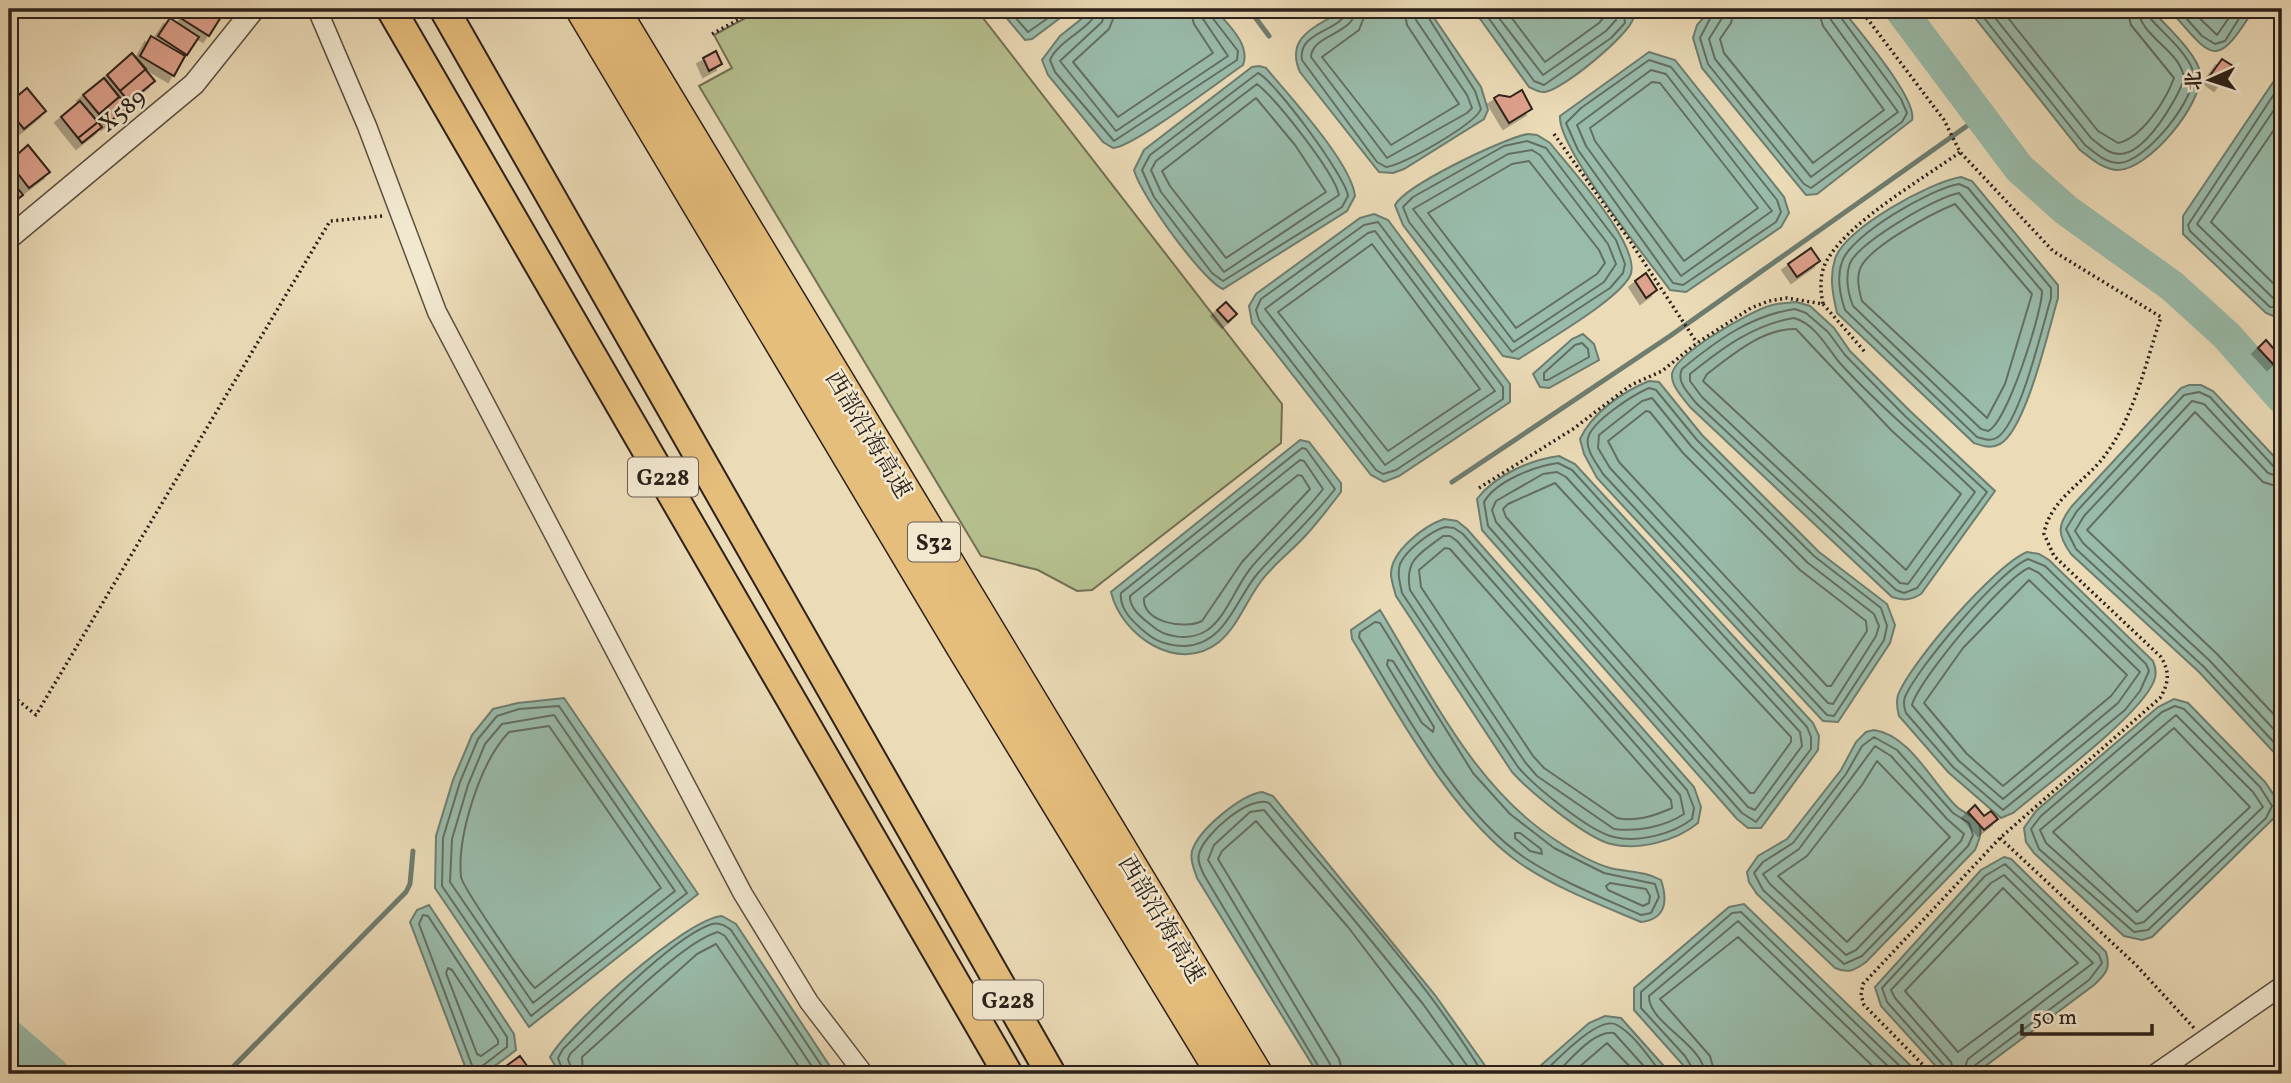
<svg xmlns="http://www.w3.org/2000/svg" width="2291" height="1083" font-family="Vollkorn,'Noto Serif SC',serif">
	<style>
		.green { fill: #b6c08f; stroke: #727054; stroke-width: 2 }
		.water { fill: #9ba; stroke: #6e7d70; stroke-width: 2 }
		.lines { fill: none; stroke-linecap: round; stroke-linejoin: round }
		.shore { stroke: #636e62; stroke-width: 2 }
		.stream { stroke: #6e7d70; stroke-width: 5 }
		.river { stroke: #9ba; stroke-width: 32 }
		.building { fill: #dfa28d; stroke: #2d211a; stroke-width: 2; filter: url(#shadow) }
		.minor-casing { stroke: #5c5041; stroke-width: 21 }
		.tertiary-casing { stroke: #5c5041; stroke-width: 24 }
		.trunk-casing { stroke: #2d211a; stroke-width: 32 }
		.motorway-casing { stroke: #2d211a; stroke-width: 35 }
		.path { stroke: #2d211a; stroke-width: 3.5; stroke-dasharray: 2 3.5; stroke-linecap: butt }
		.minor { stroke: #f2e8d0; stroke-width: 18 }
		.tertiary { stroke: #f2e8d0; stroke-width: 21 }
		.trunk { stroke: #e6be7c; stroke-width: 28 }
		.motorway { stroke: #e6be7c; stroke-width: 32 }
		.labels { text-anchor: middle; stroke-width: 5; stroke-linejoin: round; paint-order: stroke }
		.shield { fill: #f2e8d0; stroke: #685d51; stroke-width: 2 }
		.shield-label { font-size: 23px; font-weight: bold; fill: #2d211a }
		.street-label { font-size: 24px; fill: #2d211a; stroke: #f2e8d0 }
	</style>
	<defs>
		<filter id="shadow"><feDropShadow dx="-6" dy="6" stdDeviation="0" flood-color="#0004"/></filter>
	</defs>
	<rect width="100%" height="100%" fill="#ebdbb7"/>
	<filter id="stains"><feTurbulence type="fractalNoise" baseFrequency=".00286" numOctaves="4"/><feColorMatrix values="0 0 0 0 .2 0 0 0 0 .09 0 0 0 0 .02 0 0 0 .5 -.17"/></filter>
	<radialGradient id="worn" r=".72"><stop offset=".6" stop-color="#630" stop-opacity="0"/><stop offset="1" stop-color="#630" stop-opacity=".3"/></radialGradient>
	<path class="green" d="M 762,9 L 976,9 L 1282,404 L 1281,443 L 1092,590 L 1077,591 L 1038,570 L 981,556 L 699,86 L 732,68 L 714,35 Z"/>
	<path class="water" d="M 999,9 L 1072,9 L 1032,39 L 1025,40 Z
		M 1094,9 L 1215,9 C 1227,24 1251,44 1243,65 C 1221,80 1132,148 1113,148 L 1103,142 L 1048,75 L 1042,60 L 1060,36 Z
		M 1345,9 L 1428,9 L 1481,87 L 1488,110 L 1484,119 L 1404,169 L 1393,173 L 1379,172 L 1300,72 C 1284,36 1318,26 1345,9 Z
		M 1473,9 L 1628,9 L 1633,19 C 1628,36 1562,90 1545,92 C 1539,93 1534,89 1529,87 Z
		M 1711,9 L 1842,9 C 1857,29 1918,99 1912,120 L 1817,194 L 1806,195 L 1702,68 L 1693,38 L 1697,25 Z
		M 1968,9 L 2151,9 C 2164,24 2198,54 2200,73 C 2204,103 2148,171 2117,170 C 2102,169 2091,158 2080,150 Z
		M 2169,9 L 2254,9 C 2215,71 2213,59 2169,9 Z
		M 1649,52 L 1675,60 L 1784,197 L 1789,213 L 1781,227 L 1686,292 L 1670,290 C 1648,260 1557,147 1560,116 Z
		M 1259,66 L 1266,68 C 1289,96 1351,162 1355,196 L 1347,211 L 1223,289 C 1202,280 1140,194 1134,170 L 1144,150 L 1252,67 Z
		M 2282,69 L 2282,312 L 2273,316 L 2266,313 L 2183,234 L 2183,216 Z
		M 1528,134 L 1537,135 L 1550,143 C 1568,166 1644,248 1630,276 C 1617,301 1544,342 1519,359 L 1503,356 L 1403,225 L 1395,205 C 1406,185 1504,138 1528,134 Z
		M 1961,177 L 1972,181 L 2058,285 L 2058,298 C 2049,328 2026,430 2000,444 C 1991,449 1983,446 1974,443 L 1837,313 C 1833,295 1829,278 1835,259 C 1844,229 1930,182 1961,177 Z
		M 1374,214 L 1388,220 L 1510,384 L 1510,402 L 1399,476 L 1384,482 L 1371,475 L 1252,323 L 1249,306 L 1256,294 L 1360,218 Z
		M 1796,302 L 1810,306 L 1834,328 L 1850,351 L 1910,411 L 1995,491 L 1921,594 C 1911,600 1904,601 1892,597 L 1690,407 C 1683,398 1671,386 1672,374 C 1675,354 1749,312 1769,306 C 1777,303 1787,303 1796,302 Z
		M 1583,334 L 1594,344 L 1599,360 L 1549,388 L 1540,387 L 1533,374 L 1572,339 Z
		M 1649,381 L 1659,382 L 1702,435 L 1819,552 L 1887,604 L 1895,625 L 1890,643 L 1838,722 L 1823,721 L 1597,478 L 1584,454 L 1580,439 C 1592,413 1622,392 1649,381 Z
		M 2189,385 L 2201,385 L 2213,391 L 2282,465 L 2282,761 L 2199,672 L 2071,554 C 2057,534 2057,525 2072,506 L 2181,388 Z
		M 1300,440 L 1309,442 L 1341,483 L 1341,492 C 1330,506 1319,521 1307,534 C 1293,550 1275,563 1262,580 C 1247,599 1238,626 1219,642 C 1178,675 1121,635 1111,592 Z
		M 1559,456 L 1575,464 L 1813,723 L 1819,736 L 1818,750 L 1761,828 L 1748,828 L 1737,819 L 1482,530 L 1477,499 C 1495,475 1530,460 1559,456 Z
		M 1444,519 L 1457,521 L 1467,529 L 1694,787 L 1701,807 L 1698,823 C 1676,841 1638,851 1611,844 C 1586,838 1529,791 1512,772 L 1396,596 C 1394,589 1391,580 1391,574 C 1391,551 1424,526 1444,519 Z
		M 2027,552 L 2039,554 L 2049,560 L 2153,661 C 2156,668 2157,674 2154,681 C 2140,716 2045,786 2013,813 L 2001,818 L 1948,772 L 1899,716 C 1897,709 1896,703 1898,695 C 1911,662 1995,565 2027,552 Z
		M 1380,610 C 1430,692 1474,788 1557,841 C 1572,851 1593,863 1610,868 C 1627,872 1645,871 1661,880 C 1668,901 1666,919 1641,922 C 1601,905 1556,888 1521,864 C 1451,816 1396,710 1352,639 L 1351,630 Z
		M 564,698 L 698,894 L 529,1027 L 435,888 L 436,836 L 453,780 L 472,735 L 493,709 L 518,703 Z
		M 2174,699 L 2188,703 L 2265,782 L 2280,804 L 2278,814 L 2152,937 L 2142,940 L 2124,936 L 2034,853 L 2026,842 L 2024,828 L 2036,811 L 2158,707 Z
		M 1874,730 C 1910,735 1933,784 1957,807 C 1964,813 1974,816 1979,824 C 1983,833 1978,842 1975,850 L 1866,962 C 1855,970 1849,974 1835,968 L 1757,894 L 1749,882 L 1747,872 L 1758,856 L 1787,839 L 1841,770 L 1856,742 L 1866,732 Z
		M 1262,792 L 1273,796 L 1435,995 L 1491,1074 L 1318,1074 L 1197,878 C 1194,869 1190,860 1192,851 C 1199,829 1241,795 1262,792 Z
		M 2004,857 L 2011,859 L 2106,952 C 2111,968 2106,974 2094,985 L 1976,1073 L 1943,1074 L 1881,1006 L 1875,987 L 1981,870 Z
		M 1744,904 L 1910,1065 L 1918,1074 L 1691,1074 L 1634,1010 L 1634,988 L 1729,907 Z
		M 429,905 L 514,1034 L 516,1050 C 500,1062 488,1074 468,1074 L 410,922 L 417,910 Z
		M 722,916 L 736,924 L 835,1074 L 560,1074 L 550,1057 C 569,1024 685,919 722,916 Z
		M 1605,1016 L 1621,1018 L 1671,1074 L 1531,1074 L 1589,1023 Z"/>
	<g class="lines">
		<path class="shore" d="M 1008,9 L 1028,32 L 1061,9
			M 1097,9 C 1095,27 1058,40 1050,60 L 1055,72 L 1114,141 L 1237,60 L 1238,51 L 1211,16 L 1210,9
			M 1106,9 L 1102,22 L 1060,61 L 1116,131 L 1228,56 L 1203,19 L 1201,9
			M 1117,9 L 1109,29 L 1073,62 L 1118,117 L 1213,53 L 1194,24 L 1190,9
			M 1347,9 C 1344,32 1297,30 1302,60 L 1377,162 L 1386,167 C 1402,166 1475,124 1481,109 L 1475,91 L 1423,9
			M 1356,9 C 1354,35 1312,34 1311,57 L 1387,158 L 1467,113 L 1472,108 L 1467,95 L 1416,20 L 1414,9
			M 1367,9 L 1359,30 L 1322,57 L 1391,145 L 1459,104 L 1407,25 L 1404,9
			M 1482,9 L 1534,81 L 1544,85 L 1611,38 L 1625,23 L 1623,9
			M 1492,9 L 1543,75 L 1606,31 L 1616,20 L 1614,9
			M 1505,9 L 1545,62 L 1599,23 L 1604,17 L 1604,9
			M 1715,9 L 1700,38 L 1708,64 L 1804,184 L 1811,188 L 1902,122 L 1907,113 L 1901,99 L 1839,15 L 1837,9
			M 1723,9 L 1722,18 L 1709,39 L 1715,59 L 1811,177 L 1898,112 L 1831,20 L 1828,9
			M 1734,9 L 1731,23 L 1720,39 L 1724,53 L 1813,163 L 1884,110 L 1823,26 L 1818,9
			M 1977,9 L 2085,145 C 2094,152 2104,162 2118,163 C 2144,164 2199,97 2193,71 C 2187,52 2161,31 2148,16 L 2147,9
			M 1988,9 L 2091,138 C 2100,145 2108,154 2120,154 C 2145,154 2177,100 2184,79 C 2182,51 2140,37 2138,9
			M 2001,9 L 2098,131 L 2118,143 C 2142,138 2166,100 2174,78 L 2131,25 L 2127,9
			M 2178,9 L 2202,36 L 2215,44 L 2225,41 L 2245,9
			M 2190,9 L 2217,35 L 2235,9
			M 1649,60 L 1671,67 L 1777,200 L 1781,212 L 1776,222 L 1683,285 L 1673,283 L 1578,150 L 1566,123 L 1581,108 Z
			M 1651,70 L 1666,74 L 1772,211 L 1681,276 L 1586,146 L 1577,125 Z
			M 1258,73 C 1274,80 1346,177 1348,196 L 1342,207 L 1223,281 L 1212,273 L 1154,197 L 1142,170 L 1150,155 Z
			M 1652,82 L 1660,83 L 1758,208 L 1684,261 L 1595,141 L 1590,128 Z
			M 2282,82 L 2188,225 L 2190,231 L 2270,307 L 2282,307
			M 1257,84 C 1277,100 1334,172 1339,195 L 1224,272 L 1161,192 L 1151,170 L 1156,161 Z
			M 1256,98 L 1295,145 L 1326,192 L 1226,258 L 1170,186 L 1162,171 Z
			M 2282,98 L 2197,224 L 2273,298 L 2282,298
			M 2282,118 L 2211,222 L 2277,287 L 2282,288
			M 1527,141 L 1546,148 L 1616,240 L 1625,264 L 1623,273 L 1610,288 L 1512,352 L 1409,222 L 1403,207 L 1413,197 L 1504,146 Z
			M 1532,150 L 1540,155 L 1608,244 L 1616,264 L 1604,282 L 1514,342 L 1413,209 L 1508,154 Z
			M 1529,161 L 1599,250 L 1605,263 L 1597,274 L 1516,328 L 1428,213 L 1512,164 Z
			M 1959,184 L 1968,188 L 2051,288 L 2051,298 C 2042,328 2021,420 1998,437 C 1991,442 1984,439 1977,437 L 1845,310 C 1840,295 1836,278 1842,262 C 1850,235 1932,188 1959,184 Z
			M 1959,193 L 2042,291 C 2042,313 2007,423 1988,431 L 1981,429 L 1853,306 C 1848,293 1845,277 1850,263 C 1860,242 1936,197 1959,193 Z
			M 1955,204 L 2032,294 L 2005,384 L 1987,418 L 1862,301 C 1859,291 1856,279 1860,269 C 1868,247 1933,213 1955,204 Z
			M 1378,222 L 1503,387 L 1503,399 L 1396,470 L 1383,474 L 1376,470 L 1259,320 L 1256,310 L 1261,299 L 1364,225 Z
			M 1375,231 L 1495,391 L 1385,465 L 1265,309 L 1368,233 Z
			M 1372,244 L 1480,389 L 1388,451 L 1278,312 Z
			M 1795,309 L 1806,313 L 1828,332 L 1845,355 L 1905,416 L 1987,492 L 1917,588 L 1904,593 L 1896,590 L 1696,403 C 1688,392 1676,382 1682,369 C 1716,341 1751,315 1795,309 Z
			M 1794,318 C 1815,324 1826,346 1839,362 C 1881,409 1931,448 1975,492 L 1908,584 L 1900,583 L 1702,397 L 1690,381 L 1690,374 C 1721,349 1754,324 1794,318 Z
			M 1796,329 L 1891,430 L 1961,494 L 1906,570 L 1703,381 L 1707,374 C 1732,355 1763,328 1796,329 Z
			M 1582,343 L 1588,349 L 1589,357 L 1548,380 L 1544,380 L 1544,373 L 1575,345 Z
			M 1649,388 L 1656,390 L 1697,440 L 1814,556 L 1881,608 L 1887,626 L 1884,640 L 1834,716 L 1827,715 L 1603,474 C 1598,465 1585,450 1588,438 C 1592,421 1633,395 1649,388 Z
			M 1652,398 L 1691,446 L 1808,563 L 1874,614 L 1879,626 L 1876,636 L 1833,704 L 1828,703 L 1610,468 L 1598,448 L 1599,435 L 1642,401 Z
			M 1646,411 L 1650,412 L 1683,453 L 1800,570 L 1866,621 L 1867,631 L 1831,686 L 1827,686 L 1619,462 L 1608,441 Z
			M 1302,448 L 1306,449 L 1335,489 C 1311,520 1283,545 1258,573 C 1235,600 1226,644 1185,646 C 1170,646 1156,642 1145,632 C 1133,622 1119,609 1121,593 Z
			M 1300,460 L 1304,461 L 1323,489 C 1301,518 1273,541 1250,569 C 1235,588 1226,618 1206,631 C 1189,641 1165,638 1151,625 C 1142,618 1129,608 1130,596 Z
			M 1558,463 L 1572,470 L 1807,727 L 1811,737 L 1811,749 L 1756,822 L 1742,813 L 1488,526 L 1484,502 C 1496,481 1535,466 1558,463 Z
			M 2282,469 L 2274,467 L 2210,397 L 2199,392 L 2184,395 L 2077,511 L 2066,529 L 2076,549 L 2204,667 L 2282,751
			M 1557,472 L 1566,477 L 1800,732 L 1802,746 L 1755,810 L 1748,807 L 1496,522 L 1492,510 L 1496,501 L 1543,474 Z
			M 1298,475 L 1302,476 L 1310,489 L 1242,562 L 1202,621 C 1184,630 1142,622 1144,598 Z
			M 2282,478 L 2268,473 L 2204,404 L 2192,401 L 2084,516 L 2075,531 L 2083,543 L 2210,661 L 2282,738
			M 1555,483 L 1791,737 L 1791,742 L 1754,793 L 1750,793 L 1506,517 L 1503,509 L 1508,504 Z
			M 2282,488 L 2263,482 L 2195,412 L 2087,530 L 2217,654 L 2282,723
			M 1445,527 L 1454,528 L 1463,534 L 1687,790 L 1694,808 L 1692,819 C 1673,834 1638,843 1614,837 C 1590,832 1534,786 1518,767 L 1402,593 C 1400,583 1397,574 1400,564 C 1406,550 1431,531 1445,527 Z
			M 1443,536 L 1450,536 L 1457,541 L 1680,795 L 1684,814 C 1664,827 1637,832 1614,829 L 1537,776 L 1525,762 L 1410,590 C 1404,559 1421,553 1443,536 Z
			M 1445,548 L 1450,549 L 1671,800 L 1672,808 C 1654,816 1636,822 1617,818 L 1544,768 L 1533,756 L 1421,587 L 1419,570 Z
			M 2028,559 L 2045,566 L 2146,664 L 2149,671 L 2140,691 L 2125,710 L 2003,810 L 1953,767 L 1906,713 C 1904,708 1903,703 1905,697 C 1917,668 2000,570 2028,559 Z
			M 2029,568 L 2039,573 L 2140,672 L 2118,703 L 2003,799 L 1959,761 L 1912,705 C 1919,679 2005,577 2029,568 Z
			M 2029,580 L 2127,675 L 2111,696 L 2003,786 L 1967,754 L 1924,703 L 1963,648 Z
			M 1375,622 L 1380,623 L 1473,773 L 1510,814 L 1554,848 L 1604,873 L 1655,884 L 1659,897 L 1651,913 L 1641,915 C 1603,898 1560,881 1525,858 C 1458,813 1401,706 1359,637 L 1360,632 Z
			M 1388,660 L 1393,661 L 1434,727 L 1433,732 L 1422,723 L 1387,665 Z
			M 559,706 L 687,893 L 531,1016 L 442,886 L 443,838 L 460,782 L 478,739 L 497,716 L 519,709 Z
			M 2175,706 L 2184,709 L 2260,787 L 2272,806 L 2266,818 L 2148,930 L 2134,932 L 2039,849 L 2031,829 L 2041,816 L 2162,712 Z
			M 554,715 L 675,891 L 533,1003 L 450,882 L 452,839 L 468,785 L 485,744 L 502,724 Z
			M 2176,715 L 2253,792 L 2263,807 L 2144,922 L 2136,924 L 2046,843 L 2040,830 Z
			M 549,726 L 661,888 L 535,988 C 526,980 462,886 461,877 C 457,836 480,762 509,732 Z
			M 2174,728 L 2250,807 L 2137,912 L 2053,832 Z
			M 1874,737 L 1897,750 L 1953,813 L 1969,823 L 1973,835 L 1968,846 L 1862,956 L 1844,964 L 1763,890 L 1754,873 L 1763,862 L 1793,843 L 1846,774 L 1862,746 Z
			M 1875,746 L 1891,756 L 1947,819 L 1964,834 L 1961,841 L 1856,950 L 1846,955 L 1770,884 L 1763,874 L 1799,849 Z
			M 1877,761 L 1950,837 L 1847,942 L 1778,876 L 1807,856 L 1862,785 Z
			M 1515,833 L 1520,833 L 1541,849 L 1542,854 L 1530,851 L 1515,838 Z
			M 1610,883 L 1646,889 L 1650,896 L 1649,903 L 1643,906 L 1608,890 L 1606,886 Z
			M 2003,888 L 2078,963 L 1958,1052 L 1905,991 Z
			M 423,915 L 428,916 L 507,1037 L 507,1047 L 477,1070 L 473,1068 L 419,924 Z
			M 448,968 L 452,970 L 498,1040 L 498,1044 L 481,1056 L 477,1054 L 446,973 Z
			M 564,1074 L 558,1058 L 563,1049 C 595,1018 672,937 712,924 C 719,922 725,925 731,930 L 827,1074
			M 573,1074 L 568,1059 L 570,1054 C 600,1026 682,941 718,932 L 725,936 L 817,1074
			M 583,1074 L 582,1057 L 697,954 L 716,944 L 804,1074
			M 1323,1074 L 1204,875 C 1201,868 1197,861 1199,854 C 1203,835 1250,794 1269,803 C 1341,888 1426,979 1483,1074
			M 1332,1074 L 1330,1064 L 1208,860 L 1214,845 L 1250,812 L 1264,810 L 1423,1004 L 1473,1074
			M 1343,1074 L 1339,1059 L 1218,859 L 1222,851 L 1256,821 L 1348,927 L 1460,1074
			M 1542,1074 C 1555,1062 1599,1014 1617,1025 C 1635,1035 1650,1059 1662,1074
			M 1555,1074 C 1569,1062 1594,1029 1614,1033 L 1651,1074
			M 1571,1074 L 1607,1043 L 1637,1074
			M 1696,1074 L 1685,1056 L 1641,1008 L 1641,992 L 1732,913 L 1741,912 L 1908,1074
			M 1705,1074 C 1703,1044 1648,1023 1649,996 L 1738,921 L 1896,1074
			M 1715,1074 L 1710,1056 L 1660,999 L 1738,937 L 1881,1074
			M 1946,1074 L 1945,1067 L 1887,1002 L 1882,988 L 1985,876 L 2005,864 L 2099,955 L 2102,963 L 2089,980 L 1974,1066 L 1971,1074
			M 1955,1074 L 1951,1062 L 1895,998 L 1891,990 L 1991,883 L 2004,875 L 2093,963 L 1968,1059 L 1962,1074"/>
		<path class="stream" d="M 1249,9 L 1269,36
			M 1452,482 L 1670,336 L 1981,116
			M 226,1074 L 406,892 L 410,884 L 413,851"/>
		<path class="river" d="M 1900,9 L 2019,168 L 2066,210 L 2172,286 L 2226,335 L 2282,398
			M 9,1035 L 54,1074"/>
	</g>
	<path class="building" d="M 189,9 L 226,9 L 209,36 L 182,19 Z
		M 170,18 L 199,37 L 187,55 L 158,36 Z
		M 151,36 L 185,56 L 174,76 L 140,56 Z
		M 716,51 L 722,64 L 709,71 L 703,58 Z
		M 132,53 L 146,69 L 120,91 L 107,75 Z
		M 132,53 L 155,81 L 129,102 L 107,75 Z
		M 2222,59 L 2233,66 L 2220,85 L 2209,77 Z
		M 104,78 L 119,97 L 99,114 L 83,95 Z
		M 104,78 L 128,107 L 107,124 L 83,95 Z
		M 27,88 L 46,111 L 24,129 L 9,111 L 9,103 Z
		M 1522,90 L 1532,109 L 1509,123 L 1494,98 L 1499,95 L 1510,97 Z
		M 80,101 L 98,122 L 78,138 L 61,117 Z
		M 80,101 L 102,127 L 82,143 L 61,117 Z
		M 28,145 L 50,172 L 29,188 L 9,162 Z
		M 9,177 L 23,195 L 9,206 Z
		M 1811,248 L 1820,261 L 1797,277 L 1788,264 Z
		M 1646,273 L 1657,290 L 1646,298 L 1635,281 Z
		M 1226,302 L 1237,314 L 1228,322 L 1217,310 Z
		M 2266,340 L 2281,357 L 2273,364 L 2258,348 Z
		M 1975,805 L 1984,816 L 1991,811 L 1998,819 L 1984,830 L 1968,812 Z
		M 520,1056 L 530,1070 L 525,1074 L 495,1074 Z"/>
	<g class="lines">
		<g class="minor-casing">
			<path id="minor" d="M 317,9 L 367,126 L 437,312 L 743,894 L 809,1002 L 864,1074
				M 2155,1074 L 2282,986"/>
		</g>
		<g class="tertiary-casing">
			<path id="tertiary" d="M 9,238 L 194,84 L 254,9"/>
		</g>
		<g class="trunk-casing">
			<path id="trunk" d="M 391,9 L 1008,1074
				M 444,9 L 1051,1074"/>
		</g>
		<g class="motorway-casing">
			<path id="motorway" d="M 582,9 L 961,644 L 1223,1074
				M 613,9 L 1256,1074"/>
		</g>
		<path class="path" d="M 1860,9 L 1944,120 L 1960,152 L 2053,251 L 2161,317 C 2145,365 2134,418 2103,458 C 2083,483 2049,501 2044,534 L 2054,556 L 2161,657 C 2170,672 2169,683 2160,698 L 2000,838 L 1863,984 L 1861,995 L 1864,1005 L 1932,1074
			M 712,34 L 758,9
			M 1554,134 L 1626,235 L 1697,343
			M 1823,304 L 1865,352
			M 1479,488 L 1573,429 L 1631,385 L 1662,371 L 1697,343 L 1751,308 L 1769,301 L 1787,298 L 1823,304 C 1820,289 1819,271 1829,257 C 1853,219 1923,179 1960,152
			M 9,693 L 36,715 L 330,221 L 383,216
			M 2000,838 L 2136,965 L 2194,1028
			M 9,1068 L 15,1074"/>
		<use href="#minor" class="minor"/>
		<use href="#tertiary" class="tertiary"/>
		<use href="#trunk" class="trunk"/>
		<use href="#motorway" class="motorway"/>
	</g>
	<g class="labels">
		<g class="shield">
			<rect x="628" y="457.5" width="70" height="39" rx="5"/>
			<rect x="908" y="522.5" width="52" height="39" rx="5"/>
			<rect x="973" y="980.5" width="70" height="39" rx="5"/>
		</g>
		<g class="shield-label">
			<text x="663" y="485">G228</text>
			<text x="934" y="550">S32</text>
			<text x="1008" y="1008">G228</text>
		</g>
		<g class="street-label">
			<text transform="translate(122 110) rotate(-40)" y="8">X589</text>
			<text transform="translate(869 434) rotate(59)" y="8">西部沿海高速</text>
			<text transform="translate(1162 919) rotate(59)" y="8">西部沿海高速</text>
		</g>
	</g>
	<rect width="2291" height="1083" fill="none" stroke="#ebdbb7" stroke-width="35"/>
	<rect x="10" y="10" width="2270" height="1062" fill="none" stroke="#2d211a" stroke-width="3.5"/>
	<rect x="18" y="18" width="2256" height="1048" fill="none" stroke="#2d211a" stroke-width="2"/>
	<g transform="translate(2210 80) rotate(267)" stroke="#f2e8d0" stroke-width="5" paint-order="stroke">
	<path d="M0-5L12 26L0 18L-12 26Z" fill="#2d211a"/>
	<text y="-10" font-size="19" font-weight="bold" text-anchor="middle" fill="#2d211a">北</text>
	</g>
	<path d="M2022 1024v10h130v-10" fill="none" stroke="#2d211a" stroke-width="3.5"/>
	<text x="2032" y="1024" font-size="21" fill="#2d211a" stroke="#f2e8d0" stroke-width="5" paint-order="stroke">50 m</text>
	<rect width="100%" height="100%" filter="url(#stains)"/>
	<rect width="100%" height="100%" fill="url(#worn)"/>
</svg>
